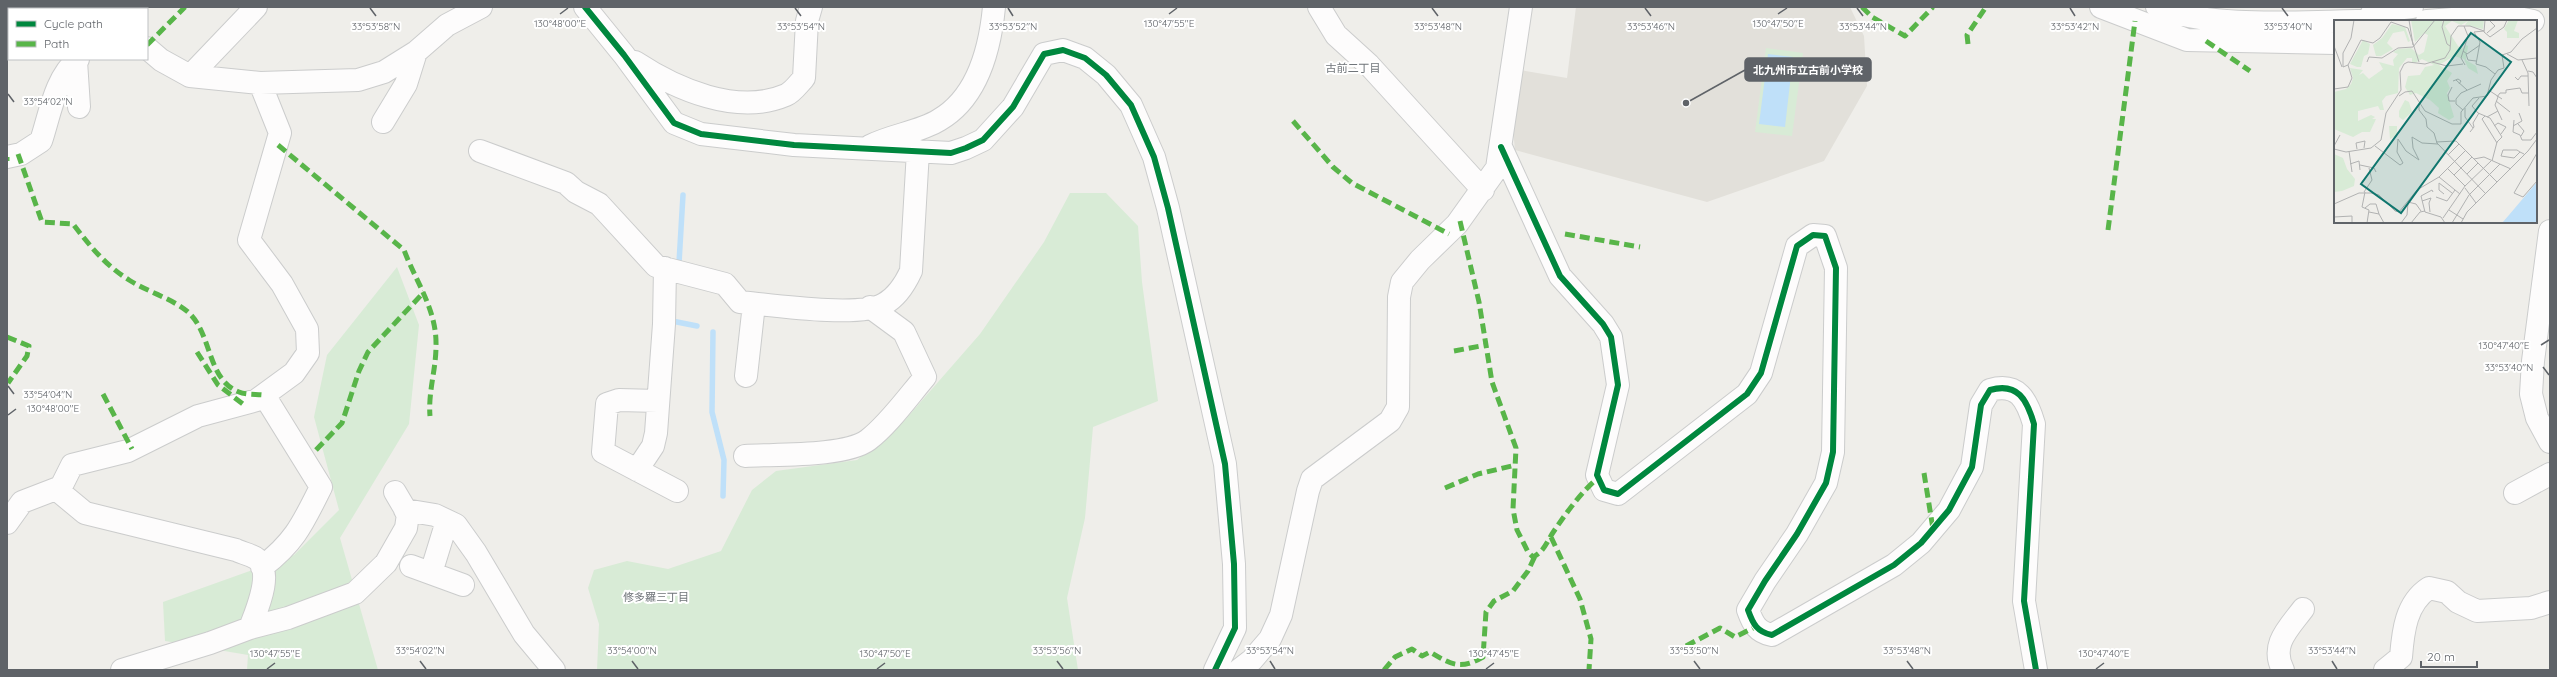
<svg xmlns="http://www.w3.org/2000/svg" width="2557" height="677" font-family="Quicksand,'Noto Sans JP',sans-serif">
	<style>
		.education { fill: #e2e0da }
		.green { fill: #d8ebd6 }
		.water { fill: #bfe0f9 }
		.lines { fill: none; stroke-linecap: round; stroke-linejoin: round }
		.stream { stroke: #bfe0f9; stroke-width: 5.5 }
		.minor-casing { stroke: #cbcccc; stroke-width: 24 }
		.minor { stroke: #fdfcfc; stroke-width: 22 }
		.quiet { stroke: #58b549; stroke-width: 5; stroke-dasharray: 10 5; stroke-linecap: butt }
		.cycleway-casing { stroke: #fff; stroke-width: 8 }
		.cycleway { stroke: #00873e; stroke-width: 6 }
		.ticks { fill: none; stroke: #5f6368; stroke-width: 1.5 }
		.labels { text-anchor: middle; stroke-width: 4; stroke-linejoin: round; paint-order: stroke }
		.neighbourhood-label { font-size: 11px; fill: #70757a; stroke: #fff }
		.inset-road { fill: none; stroke: #b1b2b2; stroke-width: 1 }
		.view { fill: #0f766e; fill-opacity: 0.15; stroke: #0f766e; stroke-width: 2 }
		.inset-edge { fill: none; stroke: #5f6368; stroke-width: 2 }
		.ticks-label { font-size: 10px; text-anchor: middle; fill: #5f6368; stroke: #fff; stroke-width: 4; stroke-linejoin: round; paint-order: stroke }
		.leader { fill: none; stroke: #5f6368; stroke-width: 1.5 }
		.callout-dot { fill: #5f6368; stroke: #fff; stroke-width: 1.5 }
		.callout { fill: #5f6368; stroke: #5f6368; stroke-width: 1.5 }
		.callout-label { font-size: 11px; text-anchor: middle; font-weight: bold; fill: #fff }
	</style>
	<rect width="100%" height="100%" fill="#efeeea"/>
	<path class="education" d="M 1576,7 L 1850,7 L 1864,36 L 1867,86 L 1824,161 L 1707,202 L 1515,150 L 1512,120 L 1520,70 L 1567,78 Z"/>
	<path class="green" d="M 1766,48 L 1803,53 L 1792,136 L 1755,132 Z
		M 1070,193 L 1106,193 L 1138,226 L 1142,282 L 1158,401 L 1093,427 L 1085,518 L 1067,598 L 1078,670 L 597,670 L 599,624 L 588,588 L 594,570 L 627,561 L 668,569 L 721,551 L 752,490 L 776,471 L 857,460 L 904,421 L 980,334 L 1044,242 Z
		M 397,267 L 419,325 L 409,424 L 340,538 L 378,670 L 247,670 L 248,655 L 165,641 L 163,602 L 294,555 L 339,510 L 314,417 L 327,355 Z"/>
	<path class="water" d="M 1768,54 L 1793,57 L 1785,127 L 1759,124 Z"/>
	<g class="lines">
		<path class="stream" d="M 679,263 L 683,195
			M 672,317 L 672,321 L 697,326
			M 713,332 L 712,412 L 724,460 L 723,496"/>
		<g class="minor-casing">
			<path id="minor" d="M 585,7 L 624,55 L 674,123 L 701,134 L 794,145 L 951,153 L 966,148 L 983,140 L 1013,107 L 1044,54 L 1063,50 L 1085,58 L 1106,75 L 1131,105 L 1154,157 L 1168,208 L 1225,464 L 1234,564 L 1235,628 L 1215,670
				M 1319,7 L 1336,35 L 1369,65 L 1483,190
				M 2101,7 L 2187,40 L 2335,43
				M 2157,7 C 2219,32 2324,19 2393,21
				M 2372,13 L 2377,11 L 2412,7
				M 2427,21 L 2504,15 L 2533,21
				M 147,48 L 161,60 L 190,76 L 260,83 L 358,80 L 384,72 L 416,52 L 447,25 L 481,7
				M 76,61 L 79,107
				M 635,62 C 676,89 737,116 786,95 C 793,92 799,83 804,78 L 807,21 L 811,7
				M 190,76 L 256,7
				M 383,122 L 406,84 L 416,52
				M 870,146 C 891,135 920,132 939,120 C 977,98 990,49 994,7
				M 1501,147 L 1560,276 L 1603,324 L 1611,337 L 1618,385 L 1597,475 L 1604,490 L 1618,494 L 1747,394 L 1761,373 L 1797,246 L 1813,235 L 1825,236 L 1836,268 L 1833,452 L 1826,483 L 1797,534 L 1765,581 L 1748,610 C 1753,624 1757,632 1772,635 L 1894,565 L 1921,543 L 1949,510 L 1972,467 L 1981,405 L 1990,390 C 2018,382 2027,400 2034,424 L 2024,601 L 2036,670
				M 480,151 L 566,183 L 576,192 L 599,204 L 656,266 L 725,284 L 740,302 C 771,305 859,318 884,304 C 897,297 905,284 911,271 L 918,151
				M 7,157 L 21,154 L 41,141 C 50,114 55,78 78,59
				M 2550,231 L 2533,361 L 2531,394 L 2537,418 L 2550,442
				M 746,376 L 754,304
				M 658,401 L 619,400 L 607,404 L 603,452 L 677,491
				M 745,456 C 774,454 845,457 868,440 C 888,425 908,397 925,377 L 904,332 L 870,307
				M 637,470 L 653,446 L 656,433 L 664,324 L 665,268
				M 56,489 L 85,513 L 236,550 C 242,553 252,555 257,559 C 274,573 256,611 250,628
				M 2515,493 L 2550,474
				M 405,510 L 435,515 L 456,525 L 476,553 L 524,634 L 554,670
				M 7,523 L 22,502 L 61,487 L 72,465 L 128,451 L 198,416 L 257,400 L 294,373 L 308,353 L 307,329 L 282,284 L 249,240 L 280,133 L 260,83
				M 411,566 L 463,585
				M 262,567 C 295,542 303,523 321,487 L 264,395
				M 431,573 L 447,521
				M 122,670 L 210,643 L 250,628 L 288,618 L 355,593 L 386,563 L 406,528 L 408,514 L 395,492
				M 1239,670 L 1252,660 L 1270,639 L 1281,615 L 1308,491 L 1312,479 L 1390,421 L 1398,407 L 1399,297 L 1402,282 L 1420,260 L 1457,224 L 1497,168 L 1521,7
				M 2283,670 C 2270,645 2288,629 2303,609
				M 2385,670 L 2401,657 C 2403,631 2406,603 2429,588 L 2447,592 L 2458,602 L 2477,611 L 2531,608 L 2550,602"/>
		</g>
		<use href="#minor" class="minor"/>
		<path class="quiet" d="M 54,7 L 65,9
			M 1862,7 L 1872,17 L 1905,36 L 1933,7
			M 86,9 L 87,7
			M 2206,41 L 2250,71
			M 1968,44 L 1967,35 L 1986,7
			M 147,45 L 185,7
			M 1293,121 L 1333,167 L 1352,183 L 1449,234
			M 278,145 L 404,250 C 416,282 437,310 436,346 C 436,370 428,392 430,416
			M 18,154 L 42,222 L 73,224 C 90,246 105,265 129,280 C 146,291 173,299 188,312 C 212,333 207,380 239,392 C 246,395 256,394 264,395
			M 7,161 L 7,157
			M 1460,221 L 1479,302 L 1492,382 L 1516,448 L 1513,509 L 1517,530 L 1528,552 L 1533,557 C 1545,551 1547,541 1554,531 C 1567,512 1581,492 1599,477
			M 2108,230 L 2135,21
			M 1565,234 L 1640,247
			M 7,337 L 29,346 L 27,356 L 8,383
			M 1454,351 L 1486,345
			M 197,352 L 218,385 L 243,404
			M 103,394 L 132,449
			M 316,450 L 342,423 L 359,371 L 368,352 L 424,292
			M 1924,473 L 1933,529
			M 1445,488 L 1478,474 L 1516,465
			M 1551,537 L 1580,599 L 1591,639 L 1589,670
			M 1686,646 L 1720,628 L 1735,637 L 1755,627
			M 1384,670 L 1395,657 L 1412,649 L 1422,656 L 1430,652 C 1452,665 1460,670 1483,657 L 1486,612 L 1494,601 L 1513,591 L 1528,571 L 1535,556"/>
		<g class="cycleway-casing">
			<path id="cycleway" d="M 585,7 L 624,55 L 674,123 L 701,134 L 794,145 L 951,153 L 966,148 L 983,140 L 1013,107 L 1044,54 L 1063,50 L 1085,58 L 1106,75 L 1131,105 L 1154,157 L 1168,208 L 1225,464 L 1234,564 L 1235,628 L 1215,670
				M 1501,147 L 1560,276 L 1603,324 L 1611,337 L 1618,385 L 1597,475 L 1604,490 L 1618,494 L 1747,394 L 1761,373 L 1797,246 L 1813,235 L 1825,236 L 1836,268 L 1833,452 L 1826,483 L 1797,534 L 1765,581 L 1748,610 C 1753,624 1757,632 1772,635 L 1894,565 L 1921,543 L 1949,510 L 1972,467 L 1981,405 L 1990,390 C 2018,382 2027,400 2034,424 L 2024,601 L 2036,670"/>
		</g>
		<use href="#cycleway" class="cycleway"/>
	</g>
	<path class="ticks" d="M 370,8 L 376,16M 795,8 L 801,16M 1008,8 L 1013,16M 1432,8 L 1438,16M 1645,8 L 1651,16M 1857,8 L 1863,16M 2070,8 L 2075,16M 2282,8 L 2288,16M 560,14 L 568,8M 1169,14 L 1177,8M 1778,14 L 1787,8M 8,94 L 14,102M 2541,345 L 2549,340M 2543,367 L 2549,375M 8,386 L 14,394M 8,415 L 16,409M 420,661 L 426,669M 632,661 L 638,669M 1057,661 L 1063,669M 1270,661 L 1275,669M 1694,661 L 1700,669M 1907,661 L 1913,669M 2332,661 L 2337,669M 267,669 L 275,663M 877,669 L 885,663M 1486,669 L 1494,663M 2096,669 L 2104,663"/>
	<g class="labels">
		<g class="neighbourhood-label">
			<text x="1353" y="72">古前二丁目</text>
			<text x="656" y="601">修多羅三丁目</text>
		</g>
	</g>
	<g transform="translate(2334 20)">
		<rect width="203" height="203" fill="#efeeea"/>
		<path d="M 77,0 L 108,0 L 109,3 L 111,0 L 150,0 L 149,9 L 131,5 L 134,1 L 127,5 L 118,1 L 111,6 L 124,26 L 128,29 L 132,25 L 134,26 L 132,40 L 142,46 L 144,54 L 134,48 L 130,39 L 120,36 L 105,45 L 118,53 L 113,61 L 116,68 L 113,73 L 120,97 L 115,100 L 104,93 L 105,88 L 96,80 L 82,73 L 76,75 L 71,67 L 74,56 L 86,55 L 91,47 L 100,45 L 88,39 L 81,43 L 78,42 L 78,38 L 73,38 L 65,48 L 64,73 L 52,76 L 48,81 L 50,90 L 46,90 L 44,86 L 24,91 L 24,101 L 37,95 L 41,97 L 38,99 L 42,99 L 36,112 L 28,112 L 19,117 L 0,109 L 0,72 L 12,69 L 17,64 L 19,58 L 16,48 L 29,50 L 25,55 L 29,53 L 35,59 L 49,49 L 45,42 L 60,46 L 59,40 L 64,34 L 59,32 L 64,29 L 77,28 L 85,35 L 90,32 L 94,15 L 90,13 L 81,22 ZM 175,0 L 184,0 L 180,11 L 185,13 L 185,18 L 173,18 L 173,12 L 170,9 ZM 58,4 L 71,7 L 76,21 L 74,22 L 70,11 L 59,13 L 53,23 L 59,29 L 47,36 L 42,36 L 39,25 L 48,18 ZM 29,20 L 36,24 L 34,34 L 30,36 L 27,47 L 23,47 L 16,44 ZM 71,80 L 75,82 L 78,92 L 69,100 L 65,97 L 65,91 ZM 55,106 L 63,106 L 63,115 L 56,119 ZM 0,134 L 9,138 L 13,149 L 21,159 L 20,166 L 8,171 L 0,172 Z" fill="#d8ebd6"/>
		<path d="M 203,162 L 203,203 L 168,203 L 175,195 Z" fill="#bfe0f9"/>
		<path class="inset-road" d="M 75,0 L 79,25M 110,0 L 108,7 L 113,24 L 116,26M 151,0 L 150,12 L 156,17 L 170,7 L 173,0M 130,6 L 134,16 L 127,38 L 131,45M 150,11 L 140,12 L 146,22 L 142,44 L 152,47 L 161,54M 153,13 L 161,6 L 155,0M 0,26 L 8,47M 129,31 L 133,34 L 146,25M 132,34 L 134,40 L 142,41M 173,34 L 184,40 L 203,38M 188,40 L 194,53 L 195,86M 33,42 L 35,37 L 48,38 L 64,28 L 79,27 L 101,0M 98,42 L 113,46 L 129,44M 9,47 L 14,45 L 27,20 L 39,23 L 46,18 L 57,2 L 74,8 L 85,42M 9,47 L 9,33 L 17,18 L 20,0M 194,51 L 199,52 L 203,58M 181,57 L 184,60 L 187,56 L 194,56M 122,60 L 133,70M 119,61 L 124,59 L 127,61 L 125,64M 118,67 L 114,75 L 115,81 L 121,81M 0,69 L 14,67 L 18,58 L 14,45M 156,71 L 168,79M 65,76 L 71,72 L 78,71 L 91,91 L 118,104 L 127,104 L 127,92 L 139,78 L 153,76 L 157,60 L 164,50 L 170,48 L 168,35 L 177,32 L 188,19 L 203,8M 163,77 L 166,73 L 172,73 L 172,70 L 186,68 L 188,73 L 195,73M 164,77 L 161,85 L 168,100M 145,78 L 138,86 L 144,93 L 156,98 L 168,117 L 163,122 L 158,141M 162,81 L 176,92M 85,85 L 85,90 L 92,99 L 93,107 L 100,113 L 103,123 L 151,173M 131,88 L 131,97 L 139,108M 129,90 L 122,84 L 122,79 L 127,73 L 147,64M 151,96 L 148,99 L 163,123M 153,97 L 164,91M 180,100 L 179,112 L 186,115 L 188,120 L 197,120 L 203,112M 184,104 L 190,111 L 187,116M 160,106 L 164,103 L 172,107 L 167,114M 179,106 L 188,101 L 185,93M 136,112 L 140,107 L 139,103 L 145,93M 102,122 L 122,121 L 163,162M 0,126 L 6,115M 41,126 L 66,145 L 69,143 L 63,132 L 64,119 L 72,131 L 85,140 L 79,128 L 78,117 L 88,123 L 104,124M 0,129 L 12,132 L 37,128 L 47,120 L 52,93 L 67,70 L 66,52 L 70,44 L 74,42 L 91,44 L 111,38 L 116,30 L 117,16 L 124,6 L 136,6 L 150,11M 23,129 L 22,123 L 31,121 L 30,128M 15,131 L 18,152M 186,132 L 180,138 L 167,136 L 169,130 L 183,130 L 186,132 L 190,134M 203,133 L 180,173 L 189,177 L 203,161M 114,135 L 125,124M 140,139 L 150,137 L 177,149M 16,144 L 25,141 L 26,150M 26,145 L 40,148 L 42,152M 114,149 L 131,166M 133,154 L 144,143M 120,155 L 138,137M 105,157 L 126,174M 131,168 L 142,183M 30,172 L 38,160 L 35,148M 31,172 L 28,187 L 35,190 L 33,203M 99,172 L 98,170 L 87,176 L 91,192 L 107,197 L 111,203M 110,174 L 105,170 L 105,163 L 118,173M 102,177 L 113,181 L 121,170M 88,181 L 97,178 L 95,183 L 96,192M 74,182 L 82,184 L 87,191M 0,184 L 25,173 L 37,173 L 45,175 L 61,191 L 65,192 L 83,170 L 105,157 L 132,130M 31,188 L 36,184 L 42,184 L 45,194M 115,190 L 129,199M 35,192 L 45,194 L 50,203M 0,197 L 18,196 L 18,202M 109,198 L 131,166 L 157,141M 13,203 L 26,203M 67,203 L 73,195 L 74,183M 77,203 L 86,192 L 91,191M 118,203 L 135,175 L 166,144M 127,203 L 133,192 L 194,131 L 203,119"/>
		<path class="view" d="M 137,13 L 177,42 L 67,193 L 27,164 Z"/>
		<rect width="203" height="203" class="inset-edge"/>
	</g>
	<g class="ticks-label">
		<text x="560" y="27">130°48'00"E</text>
		<text x="1169" y="27">130°47'55"E</text>
		<text x="1778" y="27">130°47'50"E</text>
		<text x="376" y="30">33°53'58"N</text>
		<text x="801" y="30">33°53'54"N</text>
		<text x="1013" y="30">33°53'52"N</text>
		<text x="1438" y="30">33°53'48"N</text>
		<text x="1651" y="30">33°53'46"N</text>
		<text x="1863" y="30">33°53'44"N</text>
		<text x="2075" y="30">33°53'42"N</text>
		<text x="2288" y="30">33°53'40"N</text>
		<text x="48" y="105">33°54'02"N</text>
		<text x="2504" y="349">130°47'40"E</text>
		<text x="2509" y="371">33°53'40"N</text>
		<text x="48" y="398">33°54'04"N</text>
		<text x="53" y="412">130°48'00"E</text>
		<text x="420" y="654">33°54'02"N</text>
		<text x="632" y="654">33°54'00"N</text>
		<text x="1057" y="654">33°53'56"N</text>
		<text x="1270" y="654">33°53'54"N</text>
		<text x="1694" y="654">33°53'50"N</text>
		<text x="1907" y="654">33°53'48"N</text>
		<text x="2332" y="654">33°53'44"N</text>
		<text x="275" y="657">130°47'55"E</text>
		<text x="885" y="657">130°47'50"E</text>
		<text x="1494" y="657">130°47'45"E</text>
		<text x="2104" y="657">130°47'40"E</text>
	</g>
	<path class="leader" d="M1686 103L1745 70"/>
	<circle class="callout-dot" cx="1686" cy="103" r="4"/>
	<rect class="callout" x="1745" y="58" width="126" height="23" rx="4"/>
	<g class="callout-label">
		<text x="1808" y="74">北九州市立古前小学校</text>
	</g>
	<rect width="2557" height="677" fill="none" stroke="#5f6368" stroke-width="16"/>
	<rect x="8" y="8" width="140" height="52" fill="#ffffff" stroke="#bfc1c3"/>
	<rect x="16" y="21" width="20" height="6" fill="#00873e" stroke="#bfc1c3"/>
	<text x="44" y="28" font-size="12" fill="#5f6368">Cycle path</text>
	<rect x="16" y="41" width="20" height="6" fill="#58b549" stroke="#bfc1c3"/>
	<text x="44" y="48" font-size="12" fill="#5f6368">Path</text>
	<path d="M2421 661v6h56v-6" fill="none" stroke="#5f6368" stroke-width="2"/>
	<text x="2427" y="661" font-size="12" fill="#5f6368" stroke="#ffffff" stroke-width="3" paint-order="stroke">20 m</text>
</svg>
